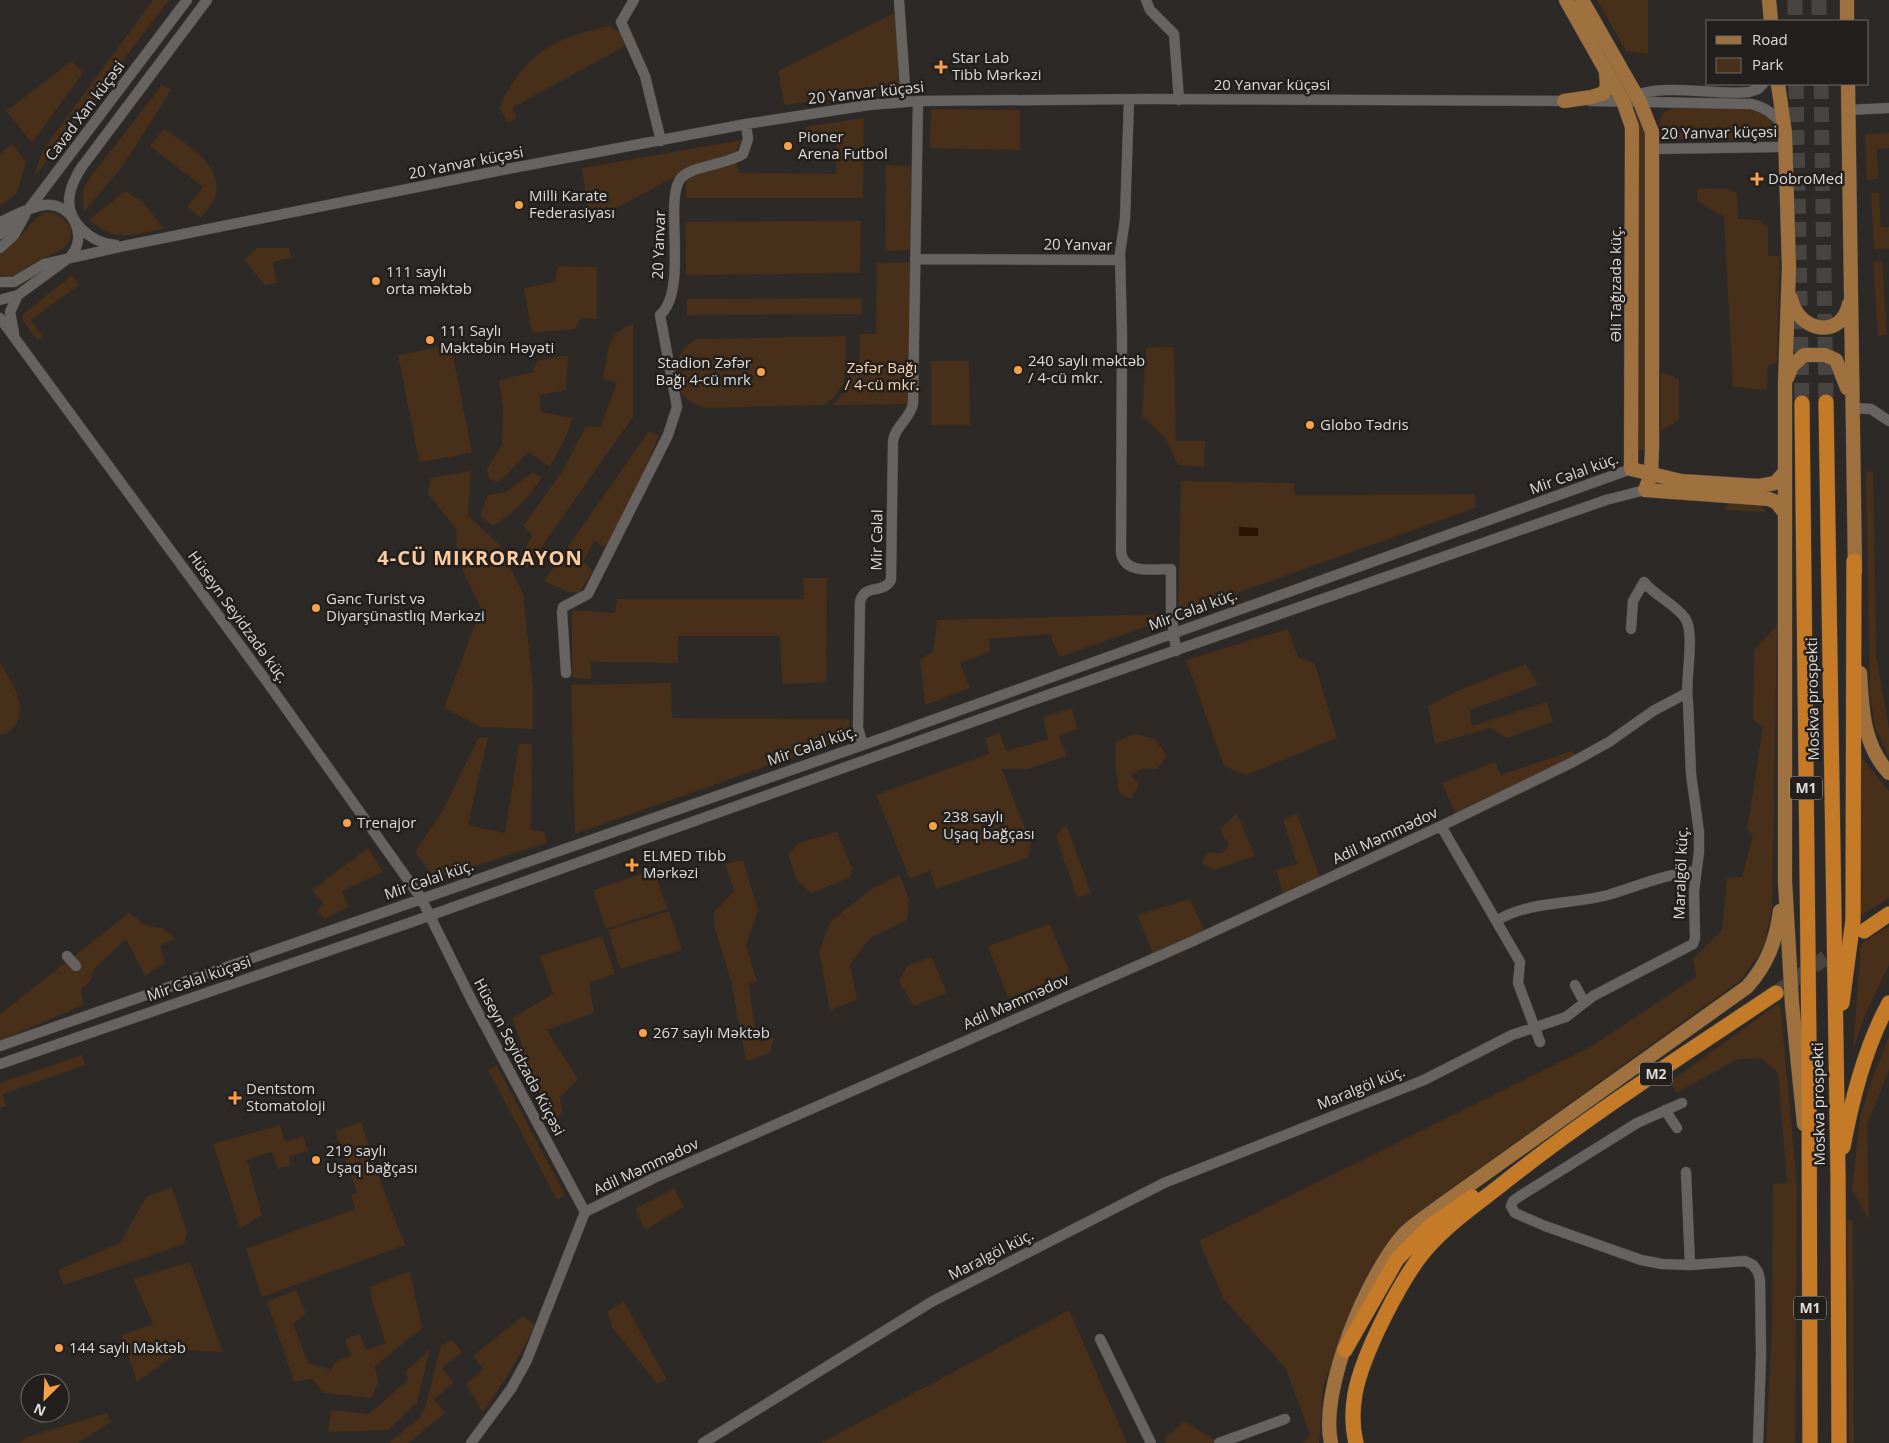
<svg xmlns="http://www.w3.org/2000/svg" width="1889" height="1443" font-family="'Open Sans',sans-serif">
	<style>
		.green { fill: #472f19 }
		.water { fill: #2a1502 }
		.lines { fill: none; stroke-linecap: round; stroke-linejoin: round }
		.highway-tunnel { stroke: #474441; stroke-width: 15; stroke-dasharray: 15 8; stroke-linecap: butt }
		.minor-casing { stroke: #494744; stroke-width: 11 }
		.major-casing { stroke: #494744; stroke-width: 15 }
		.highway-casing { stroke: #494744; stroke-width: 16 }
		.minor { stroke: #676360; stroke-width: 10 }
		.major { stroke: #9f713e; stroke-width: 14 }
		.highway { stroke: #c57a27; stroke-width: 15 }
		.poi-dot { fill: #f7a149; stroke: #221f1d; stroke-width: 2 }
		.labels { text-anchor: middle; stroke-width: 5; stroke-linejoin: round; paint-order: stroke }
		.shield { fill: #221f1d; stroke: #a6a3a1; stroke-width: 1 }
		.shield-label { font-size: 14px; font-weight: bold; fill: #dedcda }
		.poi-label { font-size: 15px; fill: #dedcda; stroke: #221f1d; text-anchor: start }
		.street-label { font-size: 15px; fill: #dedcda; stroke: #221f1d }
		.park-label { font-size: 15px; fill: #fbd3b0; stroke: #221f1d }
		.district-label { font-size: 20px; font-weight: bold; letter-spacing: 1px; fill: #fdcca0; stroke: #221f1d }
	</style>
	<rect width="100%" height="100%" fill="#2c2926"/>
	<path class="green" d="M 153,0 L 169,0 L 33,179 L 41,155 L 53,136 Z
		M 1597,0 L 1648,0 L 1648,54 L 1626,51 Z
		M 896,12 L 899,90 L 784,105 L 778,71 Z
		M 609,26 L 621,33 L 634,62 L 625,46 L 512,108 L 517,118 L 508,123 L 500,109 C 503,96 509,88 516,78 C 541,43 570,35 609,26 Z
		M 72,61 L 83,73 L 32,143 L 6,111 Z
		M 162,85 L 171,90 L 122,167 L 83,213 L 83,189 L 91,176 Z
		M 1672,108 C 1696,108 1754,101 1770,119 C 1776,124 1776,133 1776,140 L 1670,139 C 1659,133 1656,122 1664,112 Z
		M 931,109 L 1020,110 L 1020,150 L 930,148 Z
		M 1638,112 L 1645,130 L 1646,165 L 1645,450 L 1638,450 L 1639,165 L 1638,128 L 1634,113 Z
		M 864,118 L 863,198 L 686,198 L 685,177 L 679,175 L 597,218 L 589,217 L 582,168 L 742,140 L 734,154 L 739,173 L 836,174 L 837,136 L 805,135 L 805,127 Z
		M 164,129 C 187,145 221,162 216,195 C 215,202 206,211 201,218 L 187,207 L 203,187 L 150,146 Z
		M 1889,133 L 1889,148 L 1877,149 L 1878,179 L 1867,180 L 1865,134 Z
		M 12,144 L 26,162 L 17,193 L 0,206 L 0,154 Z
		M 886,165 L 911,166 L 910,250 L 885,251 Z
		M 1698,188 L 1727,189 L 1737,193 L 1738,219 L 1759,220 L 1768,227 L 1768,256 L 1780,256 L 1777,362 L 1768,366 L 1767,390 L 1733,387 L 1724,217 L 1697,201 Z
		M 125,191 L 143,202 L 164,229 C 131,235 116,243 89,220 Z
		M 1879,192 L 1881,227 L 1889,227 L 1889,249 L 1874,249 L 1871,193 Z
		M 45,212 C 58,212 64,218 71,228 C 73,252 52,253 35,262 C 27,267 20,273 11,277 L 0,275 L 0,254 L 19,238 L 36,218 Z
		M 861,221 L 860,273 L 686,275 L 686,222 Z
		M 257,248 L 289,248 L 292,258 L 273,262 L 277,283 L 265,285 L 244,260 Z
		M 1882,261 L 1887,335 L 1878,336 L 1873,262 Z
		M 910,262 L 910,404 L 832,405 C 846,392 852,383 852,363 L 859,362 L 860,334 L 876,334 L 877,263 Z
		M 558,266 L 597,267 L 597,319 L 581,318 L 575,329 L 532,333 L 524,288 L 555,282 Z
		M 72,275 L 79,285 L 31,320 L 43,336 L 37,340 L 23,321 L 22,315 Z
		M 862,298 L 862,314 L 687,315 L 687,299 Z
		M 633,324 L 633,417 L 526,569 L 518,560 L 532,536 L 523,526 L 563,470 L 586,426 L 600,427 L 617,383 L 603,378 C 608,353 606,332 633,324 Z
		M 846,336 C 845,367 853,386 824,405 L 707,408 C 698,405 689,403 683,395 C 668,378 677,347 697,339 Z
		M 451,345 L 472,453 L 419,462 L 398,355 Z
		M 1174,347 L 1176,441 L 1205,441 L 1204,467 L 1178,465 L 1166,439 L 1142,416 L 1146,348 Z
		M 560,356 L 568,356 L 566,390 L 540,395 L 541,412 L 573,418 L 564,441 L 550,467 L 528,452 L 503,479 L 497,482 L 489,479 L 487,469 L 502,444 L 503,409 L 499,380 L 533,372 L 537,361 Z
		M 931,361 L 969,361 L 970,425 L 931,425 Z
		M 1661,372 L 1679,379 L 1679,420 L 1661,431 Z
		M 649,431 L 659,436 L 629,506 L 605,547 L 594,541 L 583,562 L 593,571 L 579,593 L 568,592 L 544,581 Z
		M 471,471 L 468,516 L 500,545 L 523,594 L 533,687 L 533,729 L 481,727 L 444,708 L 481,608 C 470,584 452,557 457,530 L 428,494 L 430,478 Z
		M 1873,471 L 1876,654 L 1889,728 L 1889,757 L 1875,727 L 1870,696 L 1866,472 Z
		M 532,473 L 542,477 C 528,499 516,511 493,526 L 480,516 L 488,495 L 506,492 Z
		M 1181,481 L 1294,483 L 1295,495 L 1475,494 L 1475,508 L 1178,614 Z
		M 1729,503 L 1761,506 L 1767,512 L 1724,510 Z
		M 803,578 L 827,578 L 826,682 L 782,684 L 780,636 L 678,636 L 678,663 L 591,662 L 591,679 L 572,678 L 572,610 L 615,613 L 617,599 L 804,599 Z
		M 1166,614 L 1166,620 L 1059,657 L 1050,634 L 989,639 L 990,652 L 960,663 L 970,688 L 925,705 L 920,659 L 933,652 L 937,620 Z
		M 1777,625 L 1772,909 L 1764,947 L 1741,980 L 1416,1214 L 1397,1232 L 1379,1256 L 1348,1319 L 1323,1387 L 1319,1443 L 1303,1443 L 1310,1435 L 1286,1369 L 1223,1298 L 1199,1241 L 1592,1046 L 1696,977 L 1693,959 L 1722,930 L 1727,878 L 1742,877 L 1753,835 L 1747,829 L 1763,727 L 1753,719 L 1754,650 Z
		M 1288,629 L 1298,657 L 1315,664 L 1337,738 L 1246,775 L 1224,766 L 1186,660 Z
		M 0,662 C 10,681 28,703 16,724 C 12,730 7,734 0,735 Z
		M 1526,664 L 1538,685 L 1470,710 L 1472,726 L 1547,702 L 1553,722 L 1507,738 L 1490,728 L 1435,744 L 1428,706 L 1457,691 Z
		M 671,683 L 672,718 L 849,719 L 851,736 L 575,834 L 571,685 Z
		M 1072,708 L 1077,729 L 1059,736 L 1067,756 L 1027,769 L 1002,769 L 1031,844 L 1028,858 L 936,889 L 930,871 L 910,879 L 876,795 L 989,754 L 985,738 L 1000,733 L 1006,751 L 1048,739 L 1043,717 Z
		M 1134,734 L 1155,739 L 1167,756 L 1157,769 L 1142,769 L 1131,775 L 1139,785 L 1131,799 L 1119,793 L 1115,763 L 1116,742 Z
		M 488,737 L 468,825 L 505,833 L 519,744 L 532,744 L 531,830 L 544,832 L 547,843 L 440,877 L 436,872 L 430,873 L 415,851 L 442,812 L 478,738 Z
		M 1572,751 L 1576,755 L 1456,814 L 1442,783 L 1495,762 L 1501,775 Z
		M 1861,757 L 1889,791 L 1889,898 L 1860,916 Z
		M 1237,813 L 1255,856 L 1214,870 L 1202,863 L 1207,853 L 1222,853 L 1229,846 L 1220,829 Z
		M 1297,814 L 1320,877 L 1283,894 L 1276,870 L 1297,864 L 1283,820 Z
		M 1066,824 L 1091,893 L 1077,898 L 1056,836 Z
		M 837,832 L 852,868 L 850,878 L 811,893 L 797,881 L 788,854 L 798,843 Z
		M 368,848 L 383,872 L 342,891 L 348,907 L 325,919 L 317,911 L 323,903 L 312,890 Z
		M 743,860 L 758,910 L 746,946 L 757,981 L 749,984 L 754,1023 L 760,1042 L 774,1037 L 770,1053 L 746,1061 L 731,981 L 715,929 L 714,912 L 734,891 L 725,864 Z
		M 654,870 L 667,909 L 606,929 L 593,890 Z
		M 900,875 L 909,900 L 907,920 L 870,938 L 850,965 L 857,999 L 830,1011 L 819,952 L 830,922 L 870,890 Z
		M 1190,899 L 1204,930 L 1153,953 L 1137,915 Z
		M 669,911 L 682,950 L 620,969 L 608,930 Z
		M 129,913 L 147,926 L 162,928 L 176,938 L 160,946 L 165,963 L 145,976 L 126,939 L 95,968 L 90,981 L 81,989 L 83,1005 L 0,1041 L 0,1014 Z
		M 1050,924 L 1070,973 L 1008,998 L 988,946 Z
		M 1889,926 L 1889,965 L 1867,1011 L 1853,1049 L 1861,944 Z
		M 602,936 L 615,974 L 589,983 L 594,1013 L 547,1030 L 578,1079 L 560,1097 L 562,1112 L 555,1121 L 520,1058 L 525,1053 L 512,1018 L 553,994 L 540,956 Z
		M 932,957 L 947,993 L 914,1006 L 899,982 L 907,966 Z
		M 1780,1002 L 1797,1185 L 1795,1443 L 1766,1443 L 1772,1329 L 1773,1184 L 1787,1183 L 1778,1073 L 1760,1058 L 1738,1059 L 1677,1093 L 1670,1082 Z
		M 1889,1036 L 1889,1070 L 1867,1125 L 1869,1220 L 1852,1190 L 1860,1118 L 1872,1079 Z
		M 82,1055 L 85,1065 L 3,1094 L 6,1106 L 0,1108 L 0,1083 Z
		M 497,1066 L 565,1195 L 557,1200 L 488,1070 Z
		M 361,1122 L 382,1185 L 405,1245 L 262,1297 L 246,1249 L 355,1209 L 351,1195 L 357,1193 L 335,1131 Z
		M 280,1125 L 285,1142 L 303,1136 L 308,1151 L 289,1157 L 291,1165 L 278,1169 L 272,1152 L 247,1160 L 262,1215 L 240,1228 L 213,1144 Z
		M 172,1187 L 187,1232 L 184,1244 L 64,1285 L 58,1270 L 120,1243 L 146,1197 Z
		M 674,1188 L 684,1207 L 645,1230 L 635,1209 Z
		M 1847,1219 L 1853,1221 L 1854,1443 L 1849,1443 Z
		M 190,1262 L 223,1352 L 182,1350 L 137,1382 L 121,1335 L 153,1324 L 133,1279 Z
		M 410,1271 L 422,1328 L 375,1366 L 378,1383 L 371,1398 L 324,1393 L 312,1379 L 294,1382 L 267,1302 L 296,1290 L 306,1313 L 293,1324 L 308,1363 L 331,1370 L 336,1361 L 351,1356 L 345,1339 L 360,1334 L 366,1350 L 386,1343 L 372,1301 L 370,1287 Z
		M 623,1302 L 624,1302 L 667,1380 L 657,1384 L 612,1327 L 607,1311 Z
		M 1069,1310 L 1127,1443 L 821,1443 Z
		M 523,1316 L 536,1325 L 508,1375 L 483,1412 L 466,1385 L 483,1369 L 473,1356 Z
		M 452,1340 L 462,1352 L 442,1368 L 454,1383 L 434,1399 L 445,1413 L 408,1443 L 389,1443 L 419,1418 L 425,1408 L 441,1345 Z
		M 430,1349 L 417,1403 L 388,1430 L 328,1432 L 331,1410 L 369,1414 L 408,1380 L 406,1371 Z
		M 107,1413 L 111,1422 L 78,1443 L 19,1443 L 27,1437 Z
		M 1184,1421 L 1220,1443 L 1166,1443 L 1165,1438 Z"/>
	<path class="water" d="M 1239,527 L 1258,528 L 1258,536 L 1239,536 Z"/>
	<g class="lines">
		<path class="highway-tunnel" d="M 1795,0 L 1795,21
			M 1819,0 L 1819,21
			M 1796,84 L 1802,403
			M 1821,84 L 1826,402
			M 1776,993 L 1842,946"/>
		<g class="minor-casing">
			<path id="minor" d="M 634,0 L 621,22 L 645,76 L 661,141
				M 899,0 L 906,101
				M 1146,0 L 1150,10 L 1174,34 L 1179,100
				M 1631,97 C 1666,82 1711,96 1749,92 L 1758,89 L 1763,84
				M 1129,100 L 1125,219 L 1120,253 L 1122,336 L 1121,552 C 1124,575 1154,569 1171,569 L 1171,611 L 1176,651
				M 1590,101 L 1751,104 C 1765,107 1775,114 1783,126
				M 1848,110 L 1889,108
				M 1653,149 L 1785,147
				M 0,222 C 14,216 29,207 44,205 C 73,202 89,237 70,257 L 18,295 L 0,300
				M 0,234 L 28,210 L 187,0
				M 116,245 C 91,243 64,221 70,193 C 72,184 76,176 81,168 L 207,0
				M 0,248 L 14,235 L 25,215
				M 915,259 L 1120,260
				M 0,282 L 14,282 L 44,264 L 124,246 L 507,169 L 746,124 L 869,105 L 918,101 L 1146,99 L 1571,101
				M 0,318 L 270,686 L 421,898 L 473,1003 L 585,1212
				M 14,333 L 10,312 L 18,295
				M 1852,408 L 1871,409 L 1889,421
				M 566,673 L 562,612 L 563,607 L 588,594 L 668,435 L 677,407 L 660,315 C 690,289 662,195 682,177 C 695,165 726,165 743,154 L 748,139 L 746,124
				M 863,745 L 858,728 L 860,602 C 864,583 883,595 891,580 L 893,441 C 895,426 910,419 913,404 L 918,101
				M 1441,826 L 1520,962 L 1518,983 L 1540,1042
				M 1496,921 C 1531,900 1570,905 1608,895 C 1638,886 1665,874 1696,871
				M 67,956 L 76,966
				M 1575,985 L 1584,1002
				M 0,1046 L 863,745 L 1631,469
				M 0,1064 L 409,923 L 1042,697 L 1606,500 L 1645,490
				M 1682,1103 L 1637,1123 L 1520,1196 L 1513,1201 L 1511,1206 L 1515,1213 L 1545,1226 L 1641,1260 L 1662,1264 L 1690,1265 L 1745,1261 L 1753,1265 L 1758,1272 L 1760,1280 L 1761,1355 L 1758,1443
				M 1665,1110 L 1677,1128
				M 1686,1172 L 1690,1265
				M 1100,1339 L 1151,1443
				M 471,1443 L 511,1389 L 527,1360 L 585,1212 L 654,1178 L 1191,942 L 1441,826 L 1571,763 L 1609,742 L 1653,711 L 1685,694
				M 703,1443 L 933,1301 L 1164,1183 L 1424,1080 L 1512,1035 L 1566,1017 L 1593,996 L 1693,944 L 1695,938 L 1694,891 L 1699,852 L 1699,832 L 1691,774 L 1688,702 C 1684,684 1696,633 1685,618 C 1674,603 1655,596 1644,582 L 1633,601 L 1631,629
				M 1219,1443 L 1285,1419"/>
		</g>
		<g class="major-casing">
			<path id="major" d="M 1566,0 L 1623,101 L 1632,127 L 1631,469
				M 1582,0 L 1640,102 L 1652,132 L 1652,448 L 1651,475 L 1645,490
				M 1769,0 L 1771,21
				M 1847,0 L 1847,21
				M 1778,84 L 1785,133 L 1789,267 L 1785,383 L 1785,881 L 1792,1004 L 1804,1124
				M 1848,84 L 1855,571
				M 1564,101 L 1592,97 L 1604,93 L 1607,86 L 1606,73
				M 1791,298 C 1797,331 1841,341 1849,304
				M 1787,378 L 1792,366 L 1804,355 L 1825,355 L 1836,360 L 1847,388
				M 1631,469 L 1681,481 L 1759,486 L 1775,483 L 1785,472
				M 1645,490 L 1769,499 L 1776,502 L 1785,513
				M 1860,673 C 1862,709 1863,745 1889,773
				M 1331,1443 C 1319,1389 1368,1274 1404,1234 C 1415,1223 1428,1215 1440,1206 L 1747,987 C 1767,965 1776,941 1780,911"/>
		</g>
		<g class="highway-casing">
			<path id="highway" d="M 1826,402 L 1838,1176 L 1839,1443
				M 1802,403 L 1809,1048 L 1810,1443
				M 1864,931 L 1889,914
				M 1842,1003 L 1853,920 L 1854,561
				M 1843,1147 C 1852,1098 1865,1047 1889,1003
				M 1345,1350 L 1397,1259 L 1428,1228 L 1472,1197
				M 1356,1443 C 1352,1427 1352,1411 1355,1394 C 1362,1355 1402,1276 1428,1247 C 1451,1221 1480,1202 1506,1181 C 1592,1113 1685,1054 1776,993"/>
		</g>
		<use href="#minor" class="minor"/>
		<use href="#major" class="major"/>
		<use href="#highway" class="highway"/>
	</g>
	<g class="poi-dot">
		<path d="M938.5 59.5h5v5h5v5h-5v5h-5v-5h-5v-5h5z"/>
		<circle cx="788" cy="146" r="5"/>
		<path d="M1754.5 171.5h5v5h5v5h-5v5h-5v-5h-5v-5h5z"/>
		<circle cx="519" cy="205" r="5"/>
		<circle cx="376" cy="281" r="5"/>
		<circle cx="430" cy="340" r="5"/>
		<circle cx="1018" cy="370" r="5"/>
		<circle cx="761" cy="372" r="5"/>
		<circle cx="1310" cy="425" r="5"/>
		<circle cx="316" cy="608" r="5"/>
		<circle cx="347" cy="823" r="5"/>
		<circle cx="933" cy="826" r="5"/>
		<path d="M629.5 857.5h5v5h5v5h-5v5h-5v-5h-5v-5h5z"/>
		<circle cx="643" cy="1033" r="5"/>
		<path d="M232.5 1090.5h5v5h5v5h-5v5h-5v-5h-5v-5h5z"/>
		<circle cx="316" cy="1160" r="5"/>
		<circle cx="59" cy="1348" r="5"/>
	</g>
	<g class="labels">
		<g class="shield">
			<rect x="1790" y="776.5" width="32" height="23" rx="4"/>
			<rect x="1640" y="1062.5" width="32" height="23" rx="4"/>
			<rect x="1794" y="1296.5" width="32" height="23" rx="4"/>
		</g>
		<g class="shield-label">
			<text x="1806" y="793">M1</text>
			<text x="1656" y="1079">M2</text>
			<text x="1810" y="1313">M1</text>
		</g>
		<g class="poi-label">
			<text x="952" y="63">Star Lab<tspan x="952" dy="17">Tibb Mәrkәzi</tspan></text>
			<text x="798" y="142">Pioner<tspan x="798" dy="17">Arena Futbol</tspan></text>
			<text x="1768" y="184">DobroMed</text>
			<text x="529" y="201">Milli Karate<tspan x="529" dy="17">Federasiyası</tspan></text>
			<text x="386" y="277">111 saylı<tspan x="386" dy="17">orta məktəb</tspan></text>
			<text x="440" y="336">111 Saylı<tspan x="440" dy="17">Məktəbin Həyəti</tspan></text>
			<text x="1028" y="366">240 saylı məktəb<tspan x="1028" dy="17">/ 4-cü mkr.</tspan></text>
			<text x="751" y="368" text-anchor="end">Stadion Zəfər<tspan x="751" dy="17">Bağı 4-cü mrk</tspan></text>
			<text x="1320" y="430">Globo Tədris</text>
			<text x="326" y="604">Gənc Turist və<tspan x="326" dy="17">Diyarşünastlıq Mərkəzi</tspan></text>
			<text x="943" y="822">238 saylı<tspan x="943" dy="17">Uşaq bağçası</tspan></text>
			<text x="357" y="828">Trenajor</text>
			<text x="643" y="861">ELMED Tibb<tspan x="643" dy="17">Mərkəzi</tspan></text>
			<text x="653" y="1038">267 saylı Məktəb</text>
			<text x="246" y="1094">Dentstom<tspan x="246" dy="17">Stomatoloji</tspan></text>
			<text x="326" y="1156">219 saylı<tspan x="326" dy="17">Uşaq bağçası</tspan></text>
			<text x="69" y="1353">144 saylı Məktəb</text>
		</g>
		<g class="street-label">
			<text x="1272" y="90">20 Yanvar küçəsi</text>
			<text transform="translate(866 93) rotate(-6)" y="5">20 Yanvar küçəsi</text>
			<text transform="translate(85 111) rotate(-53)" y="5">Cavad Xan küçəsi</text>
			<text transform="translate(1719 133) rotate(-1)" y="5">20 Yanvar küçəsi</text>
			<text transform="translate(466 163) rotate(-11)" y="5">20 Yanvar küçəsi</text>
			<text transform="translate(659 245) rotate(-88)" y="5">20 Yanvar</text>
			<text transform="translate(1078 245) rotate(1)" y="5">20 Yanvar</text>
			<text transform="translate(1616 284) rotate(-90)" y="5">Əli Tağızadə küç.</text>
			<text transform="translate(1574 474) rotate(-20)" y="5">Mir Cəlal küç.</text>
			<text transform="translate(877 540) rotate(-89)" y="5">Mir Cəlal</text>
			<text transform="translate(1193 610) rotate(-20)" y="5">Mir Cəlal küç.</text>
			<text transform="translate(238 617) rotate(54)" y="5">Hüseyn Seyidzadə küç.</text>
			<text transform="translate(1813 699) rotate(-91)" y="5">Moskva prospekti</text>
			<text transform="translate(812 746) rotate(-19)" y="5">Mir Cəlal küç.</text>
			<text transform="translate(1385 836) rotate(-25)" y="5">Adil Məmmədov</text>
			<text transform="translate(1681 873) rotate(-88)" y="5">Maralgöl küç.</text>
			<text transform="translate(429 880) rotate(-19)" y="5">Mir Cəlal küç.</text>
			<text transform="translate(199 979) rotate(-19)" y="5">Mir Cəlal küçəsi</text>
			<text transform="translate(1016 1002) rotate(-24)" y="5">Adil Məmmədov</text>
			<text transform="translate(519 1057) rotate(62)" y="5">Hüseyn Seyidzadə Küçəsi</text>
			<text transform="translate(1361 1088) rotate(-22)" y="5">Maralgöl küç.</text>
			<text transform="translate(1819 1104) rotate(-91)" y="5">Moskva prospekti</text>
			<text transform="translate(646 1167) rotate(-25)" y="5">Adil Məmmədov</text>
			<text transform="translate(991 1255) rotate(-27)" y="5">Maralgöl küç.</text>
		</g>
		<g class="park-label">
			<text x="882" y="373">Zəfər Bağı<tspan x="882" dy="17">/ 4-cü mkr.</tspan></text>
		</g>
		<g class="district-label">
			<text x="480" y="565">4-CÜ MIKRORAYON</text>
		</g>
	</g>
	<rect x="1706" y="20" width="162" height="65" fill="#221f1d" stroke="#6d6b69"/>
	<rect x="1716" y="36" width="25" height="8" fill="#9f713e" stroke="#6d6b69"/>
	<text x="1752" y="45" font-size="15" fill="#dedcda">Road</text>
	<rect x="1716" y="58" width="25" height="15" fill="#472f19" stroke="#6d6b69"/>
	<text x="1752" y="70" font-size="15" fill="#dedcda">Park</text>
	<g transform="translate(45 1398) rotate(204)"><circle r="24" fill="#221f1d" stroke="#6d6b69"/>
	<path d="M0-4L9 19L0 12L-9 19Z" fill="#f7a149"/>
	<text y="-8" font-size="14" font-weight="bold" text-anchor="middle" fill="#dedcda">N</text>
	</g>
</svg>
